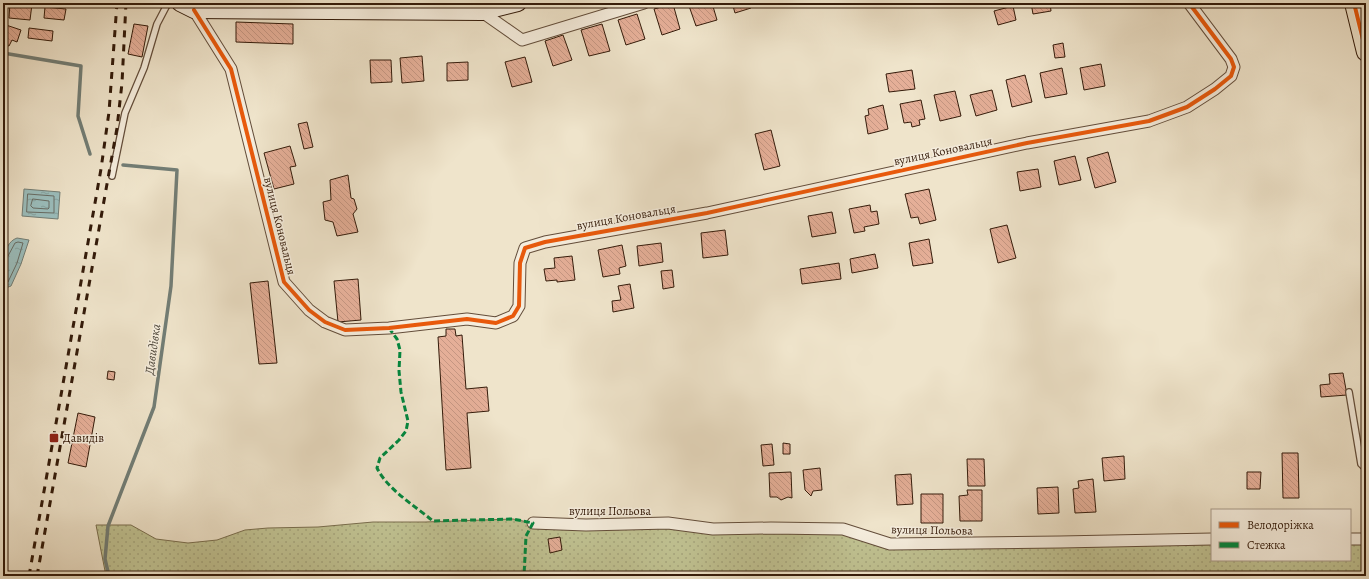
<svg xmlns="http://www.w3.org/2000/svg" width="1369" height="579" font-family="Alegreya,serif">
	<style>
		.garden { fill: url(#garden-dots); stroke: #7a6e4e }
		.water { fill: url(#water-ripples); stroke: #727d75 }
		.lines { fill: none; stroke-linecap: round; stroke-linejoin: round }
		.shore { stroke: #686c64; stroke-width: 1 }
		.stream { stroke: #727d75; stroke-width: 3.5 }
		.building { fill: url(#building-back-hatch); stroke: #341b0a }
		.lane-casing { stroke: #634d3a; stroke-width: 8 }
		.street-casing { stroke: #634d3a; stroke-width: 13 }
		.secondary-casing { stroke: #341b0a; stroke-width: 18 }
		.primary-casing { stroke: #341b0a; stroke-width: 20 }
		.lane { stroke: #f5eddd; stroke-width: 5.5 }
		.street { stroke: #f5eddd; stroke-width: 11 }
		.secondary { stroke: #f5eddd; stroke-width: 16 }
		.primary { stroke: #efe4cb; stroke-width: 18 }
		.rail { stroke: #341b0a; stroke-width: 3; stroke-dasharray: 7 7; stroke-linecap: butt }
		.quiet { stroke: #00873e; stroke-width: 3; stroke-dasharray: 6 3; stroke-linecap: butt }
		.cycleway-casing { stroke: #f5eddd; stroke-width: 6 }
		.cycleway { stroke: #e8590c; stroke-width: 4 }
		.poi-dot { fill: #8f2418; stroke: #f5eddd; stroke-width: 1.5 }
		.labels { text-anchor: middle; stroke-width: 3; stroke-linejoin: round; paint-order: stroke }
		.street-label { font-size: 12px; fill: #341b0a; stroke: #f5eddd }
		.poi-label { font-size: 12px; fill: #341b0a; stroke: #f5eddd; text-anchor: start }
		.water-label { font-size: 13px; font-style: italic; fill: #534c40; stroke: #f5eddd }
	</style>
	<defs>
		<pattern id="garden-dots" width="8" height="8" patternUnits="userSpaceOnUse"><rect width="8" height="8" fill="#c0c292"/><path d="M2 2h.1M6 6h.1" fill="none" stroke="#a6a67d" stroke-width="1.8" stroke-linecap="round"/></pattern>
		<pattern id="water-ripples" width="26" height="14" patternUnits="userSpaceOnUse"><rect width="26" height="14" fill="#9bbebd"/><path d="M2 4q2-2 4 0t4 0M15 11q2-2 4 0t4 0" fill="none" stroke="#86a3a1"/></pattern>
		<pattern id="building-back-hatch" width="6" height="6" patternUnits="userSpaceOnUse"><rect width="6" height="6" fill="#e5af98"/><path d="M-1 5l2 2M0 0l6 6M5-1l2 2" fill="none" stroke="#c59682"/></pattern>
	</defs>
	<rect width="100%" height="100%" fill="#efe4cb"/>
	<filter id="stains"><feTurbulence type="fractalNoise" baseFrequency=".005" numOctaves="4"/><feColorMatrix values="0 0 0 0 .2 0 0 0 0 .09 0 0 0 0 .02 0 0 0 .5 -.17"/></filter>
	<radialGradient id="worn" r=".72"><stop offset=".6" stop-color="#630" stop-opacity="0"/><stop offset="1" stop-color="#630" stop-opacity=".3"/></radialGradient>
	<path class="garden" d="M 513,519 L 533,523 L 843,529 L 890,544 L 1212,539 L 1212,560 L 1350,560 L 1350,539 L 1366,539 L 1366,576 L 106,576 L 96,525 L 131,525 L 156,539 L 188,543 L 217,540 L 245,530 L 268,528 L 318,527 L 373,522 L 425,522 Z"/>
	<path class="water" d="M 24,189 L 60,192 L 58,219 L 22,216 Z
		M 17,238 L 29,240 L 21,264 L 11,286 L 3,289 C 3,274 0,244 17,238 Z"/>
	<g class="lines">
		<path class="shore" d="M 28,194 L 54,196 L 54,213 L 27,212 Z
			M 33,199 L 49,201 L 49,208 L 48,209 L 33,208 L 31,206 Z
			M 3,258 L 8,256 L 15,243 L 18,242 L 23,243 L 17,263 L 8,282 L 3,285"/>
		<path class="stream" d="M 3,53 L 81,66 L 78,116 L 90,154
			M 109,576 L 105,559 L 108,526 L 154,407 L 171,286 L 177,170 L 123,165"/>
	</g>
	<path class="building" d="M 10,3 L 32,4 L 30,20 L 9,18 Z
		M 688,3 L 712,3 L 717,20 L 696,26 Z
		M 729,3 L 749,3 L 751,8 L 735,13 L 733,6 L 730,7 Z
		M 1031,3 L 1050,3 L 1051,11 L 1033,14 Z
		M 673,4 L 680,29 L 662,35 L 654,9 Z
		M 1013,6 L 1016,20 L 998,25 L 994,11 Z
		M 45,7 L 66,9 L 64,20 L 44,18 Z
		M 637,14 L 645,39 L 626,45 L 618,20 Z
		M 236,22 L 293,24 L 293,44 L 236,42 Z
		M 3,24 L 21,30 L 17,42 L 12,40 L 9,46 L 3,44 Z
		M 134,24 L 148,26 L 142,57 L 128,54 Z
		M 602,24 L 610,51 L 589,56 L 581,30 Z
		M 29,28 L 53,31 L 52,41 L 28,38 Z
		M 563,35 L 572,60 L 553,66 L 545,41 Z
		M 1063,43 L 1065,57 L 1055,58 L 1053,45 Z
		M 422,56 L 424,81 L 402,83 L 400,58 Z
		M 525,57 L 532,82 L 512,87 L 505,62 Z
		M 370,60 L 391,60 L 392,82 L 371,83 Z
		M 468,62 L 468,80 L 447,81 L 447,63 Z
		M 1101,64 L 1105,86 L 1084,90 L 1080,68 Z
		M 1062,68 L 1067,94 L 1045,98 L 1040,73 Z
		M 912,70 L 915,89 L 889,92 L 886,74 Z
		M 1025,75 L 1032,102 L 1012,107 L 1006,80 Z
		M 992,90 L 997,110 L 976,116 L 970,95 Z
		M 955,91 L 961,116 L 940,121 L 934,95 Z
		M 921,100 L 925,119 L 919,120 L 920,125 L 912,127 L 911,122 L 904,123 L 900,104 Z
		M 883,105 L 888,129 L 868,134 L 865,116 L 869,115 L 868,109 Z
		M 307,122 L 313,147 L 304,149 L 298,124 Z
		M 771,130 L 780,166 L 764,170 L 755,134 Z
		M 290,146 L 296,166 L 290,167 L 294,184 L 274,189 L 264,153 Z
		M 1108,152 L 1116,182 L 1095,188 L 1087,158 Z
		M 1075,156 L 1081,180 L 1059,185 L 1054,161 Z
		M 1038,169 L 1041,187 L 1020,191 L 1017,172 Z
		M 348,175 L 351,198 L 354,199 L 357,209 L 353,214 L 358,232 L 337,236 L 333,222 L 325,220 L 323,202 L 331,200 L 330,180 Z
		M 929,189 L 936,220 L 920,224 L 918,217 L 911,218 L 905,194 Z
		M 870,205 L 871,212 L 877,211 L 879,224 L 864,227 L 865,231 L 854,233 L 849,209 Z
		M 832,212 L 836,233 L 812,237 L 808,216 Z
		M 1007,225 L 1016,258 L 998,263 L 990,229 Z
		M 725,230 L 728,255 L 703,258 L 701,233 Z
		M 929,239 L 933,263 L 913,266 L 909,243 Z
		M 661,243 L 663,262 L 639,266 L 637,246 Z
		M 622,245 L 626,266 L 619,268 L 620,274 L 603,277 L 598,250 Z
		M 875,254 L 878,268 L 852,273 L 850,259 Z
		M 572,256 L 575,280 L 557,282 L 557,280 L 546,281 L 544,269 L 555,268 L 554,258 Z
		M 839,263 L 841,279 L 802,284 L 800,269 Z
		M 672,270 L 674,287 L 663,289 L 661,271 Z
		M 358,279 L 361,320 L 338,322 L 334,281 Z
		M 268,281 L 277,363 L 259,364 L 250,283 Z
		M 630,284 L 634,308 L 613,312 L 612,301 L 621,300 L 618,286 Z
		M 446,329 L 455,329 L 456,336 L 462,335 L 466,389 L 487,387 L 489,411 L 467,413 L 471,468 L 446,470 L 438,337 L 446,336 Z
		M 108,371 L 115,372 L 114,380 L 107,379 Z
		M 1343,373 L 1347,395 L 1321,397 L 1320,385 L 1330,384 L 1329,374 Z
		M 78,413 L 95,417 L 86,467 L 68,463 Z
		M 783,443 L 790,444 L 790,454 L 783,454 Z
		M 772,444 L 774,465 L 763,466 L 761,445 Z
		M 1282,453 L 1298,453 L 1299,498 L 1283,498 Z
		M 1124,456 L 1125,479 L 1104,481 L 1102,458 Z
		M 967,459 L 984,459 L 985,486 L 968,486 Z
		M 820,468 L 822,490 L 813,491 L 811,496 L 805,490 L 803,470 Z
		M 791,472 L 792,498 L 788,497 L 781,500 L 777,497 L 770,497 L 769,473 Z
		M 1247,472 L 1261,472 L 1260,489 L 1247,489 Z
		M 911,474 L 913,504 L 897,505 L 895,475 Z
		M 1093,479 L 1096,512 L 1075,513 L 1073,489 L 1079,488 L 1078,481 Z
		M 1058,487 L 1059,513 L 1038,514 L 1037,488 Z
		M 967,490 L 982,490 L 982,521 L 960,521 L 959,496 L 968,495 Z
		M 921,494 L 943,494 L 943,523 L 921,523 Z
		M 560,537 L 562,550 L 550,553 L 548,539 Z"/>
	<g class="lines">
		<g class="lane-casing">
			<path id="lane" d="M 112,176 L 125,113 L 144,68 L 157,24 L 168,3
				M 1349,392 L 1361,464 L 1366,469"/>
		</g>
		<g class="street-casing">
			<path id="street" d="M 194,10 L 231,69 L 284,282 L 309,310 L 325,322 L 345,330 L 389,328 L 467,319 L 496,323 L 513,316 L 519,306 L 520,263 L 525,248 L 545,242 L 707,213 L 1027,143 L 1149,121 L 1187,107 L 1215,89 L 1231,76 L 1234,67 L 1231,59 L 1189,3
				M 482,12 L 522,40 L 644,3
				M 533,523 L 586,525 L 668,523 L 713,529 L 771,528 L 843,529 L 890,544 L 1060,542 L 1212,539
				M 1350,539 L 1366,539"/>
		</g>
		<g class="secondary-casing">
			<path id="secondary" d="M 180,3 L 194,10 L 482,12 L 518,3"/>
		</g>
		<g class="primary-casing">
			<path id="primary" d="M 1354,3 L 1366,52"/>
		</g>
		<use href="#lane" class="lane"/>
		<use href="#street" class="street"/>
		<use href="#secondary" class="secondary"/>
		<use href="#primary" class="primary"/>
		<path class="rail" d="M 29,576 L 101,169 L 109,112 L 117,3
			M 37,576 L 117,128 L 122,83 L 126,3"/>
		<path class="quiet" d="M 389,328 L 397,339 L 400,350 L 399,371 L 401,392 L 408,421 L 406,431 L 399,440 L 380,458 L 377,468 C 387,489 415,506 433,521 L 513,519 L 533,523 L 526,536 L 524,576"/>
		<g class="cycleway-casing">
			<path id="cycleway" d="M 1354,3 L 1366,52
				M 194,10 L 231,69 L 284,282 L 309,310 L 325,322 L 345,330 L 389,328 L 467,319 L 496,323 L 513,316 L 519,306 L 520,263 L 525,248 L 545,242 L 707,213 L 1027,143 L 1149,121 L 1187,107 L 1215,89 L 1231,76 L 1234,67 L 1231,59 L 1189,3"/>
		</g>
		<use href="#cycleway" class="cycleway"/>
	</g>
	<rect class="poi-dot" x="49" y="433" width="10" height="10" rx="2"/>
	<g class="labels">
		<g class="street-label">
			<text transform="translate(943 151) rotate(-12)" y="4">вулиця Коновальця</text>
			<text transform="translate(626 217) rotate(-10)" y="4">вулиця Коновальця</text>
			<text transform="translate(280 226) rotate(76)" y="4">вулиця Коновальця</text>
			<text x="610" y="515">вулиця Польова</text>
			<text transform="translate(932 530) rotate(1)" y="4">вулиця Польова</text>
		</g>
		<g class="poi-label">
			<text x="63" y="442">Давидів</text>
		</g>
		<g class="water-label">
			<text transform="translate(152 349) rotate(-82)" y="5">Давидівка</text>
		</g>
	</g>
	<rect width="1369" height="579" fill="none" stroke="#efe4cb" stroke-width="16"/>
	<rect x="4" y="4" width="1361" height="571" fill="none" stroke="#341b0a" stroke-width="2"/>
	<rect x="8" y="8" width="1353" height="563" fill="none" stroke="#341b0a"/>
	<rect x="1211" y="509" width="140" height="52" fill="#f5eddd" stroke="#a89989"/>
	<rect x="1219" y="522" width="20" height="6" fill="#e8590c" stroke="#a89989"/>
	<text x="1247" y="529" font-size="12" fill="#341b0a">Велодоріжка</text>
	<rect x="1219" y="542" width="20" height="6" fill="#00873e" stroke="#a89989"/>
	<text x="1247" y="549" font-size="12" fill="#341b0a">Стежка</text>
	<rect width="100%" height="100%" filter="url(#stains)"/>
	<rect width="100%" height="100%" fill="url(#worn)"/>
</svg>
